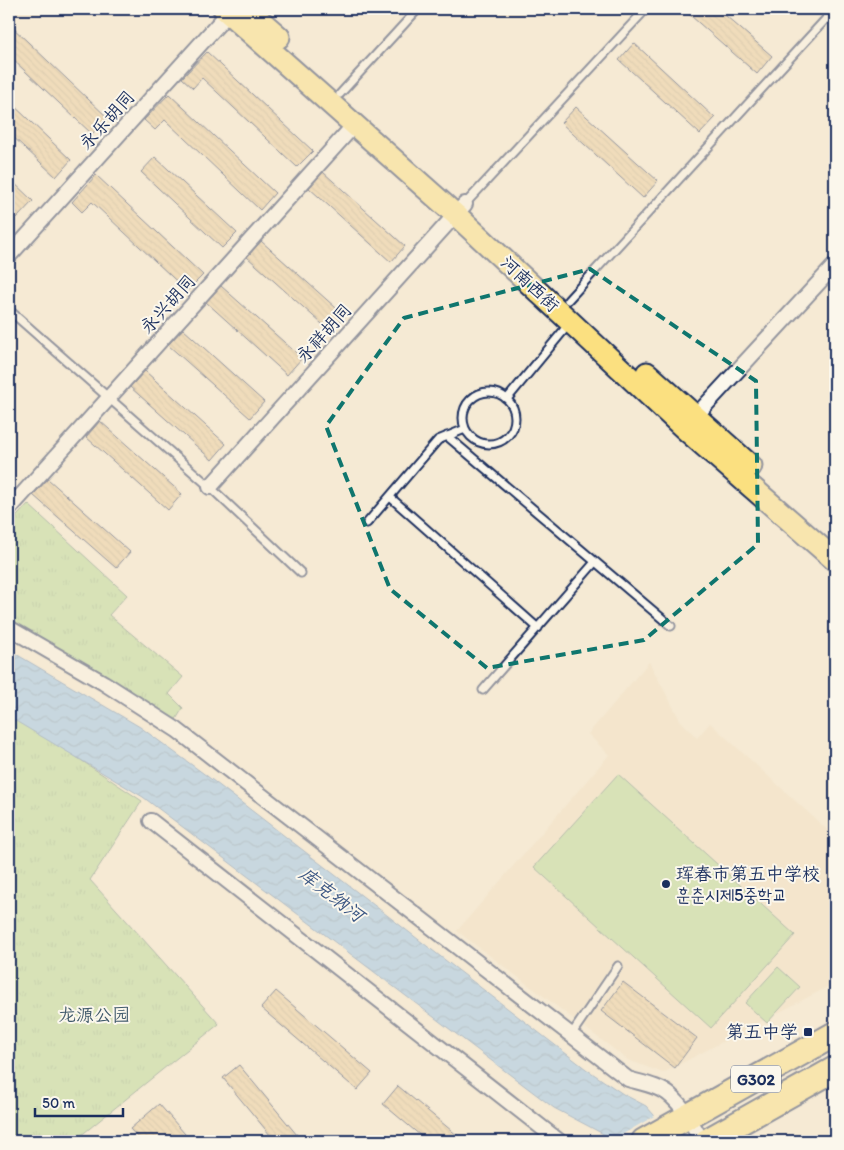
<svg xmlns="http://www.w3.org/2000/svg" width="844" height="1150" font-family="Itim,'LXGW WenKai TC','Poor Story',sans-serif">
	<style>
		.built { fill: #f1e1c4 }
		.park { fill: url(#park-tufts); stroke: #67847a }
		.pitch { fill: #b3da96; stroke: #67847a }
		.water { fill: url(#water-waves); stroke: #6287b4 }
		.pier { fill: #f5ead4 }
		.building { fill: url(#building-back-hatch); stroke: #1b2f5e }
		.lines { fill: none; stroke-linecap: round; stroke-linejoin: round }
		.lane-casing { stroke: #1b2f5e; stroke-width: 11 }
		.street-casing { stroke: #1b2f5e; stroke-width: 18 }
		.primary-casing { stroke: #1b2f5e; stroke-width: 25 }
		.highway-casing { stroke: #1b2f5e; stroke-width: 28 }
		.lane { stroke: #fbf7ec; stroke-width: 7 }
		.street { stroke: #fbf7ec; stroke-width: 14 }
		.primary { stroke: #fbe080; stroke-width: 21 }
		.highway { stroke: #fbe080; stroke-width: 24 }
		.marked { fill: none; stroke: #0f766e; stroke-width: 4; stroke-dasharray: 10 6; stroke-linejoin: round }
		.poi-dot { fill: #1b2f5e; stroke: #fbf7ec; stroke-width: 2 }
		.labels { text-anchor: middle; stroke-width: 4; stroke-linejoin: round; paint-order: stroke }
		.shield { fill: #fbf7ec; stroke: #5e6b89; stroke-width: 1 }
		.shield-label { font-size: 16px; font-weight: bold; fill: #1b2f5e }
		.street-label { font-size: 18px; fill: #1b2f5e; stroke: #fbf7ec }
		.poi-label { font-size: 18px; fill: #1b2f5e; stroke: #fbf7ec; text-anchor: start }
		.park-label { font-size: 18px; fill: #415a6c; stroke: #fbf7ec }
		.water-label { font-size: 19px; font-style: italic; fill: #385482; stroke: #fbf7ec }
	</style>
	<defs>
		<pattern id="park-tufts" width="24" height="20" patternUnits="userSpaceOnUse" patternTransform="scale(1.25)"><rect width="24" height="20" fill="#b3da96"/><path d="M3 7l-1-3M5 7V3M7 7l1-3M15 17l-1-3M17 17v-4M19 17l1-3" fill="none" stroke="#99bb84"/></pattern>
		<pattern id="water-waves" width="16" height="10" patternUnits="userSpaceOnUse" patternTransform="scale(1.25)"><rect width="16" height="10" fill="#91c2ed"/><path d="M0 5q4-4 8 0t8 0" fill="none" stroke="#769ec3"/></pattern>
		<pattern id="building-back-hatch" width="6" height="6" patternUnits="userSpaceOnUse" patternTransform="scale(1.25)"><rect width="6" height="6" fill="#e8cc9d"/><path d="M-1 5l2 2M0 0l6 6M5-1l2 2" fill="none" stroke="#c6b08a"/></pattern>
	</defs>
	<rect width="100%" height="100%" fill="#f5ead4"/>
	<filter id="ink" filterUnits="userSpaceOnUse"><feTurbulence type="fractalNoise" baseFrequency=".02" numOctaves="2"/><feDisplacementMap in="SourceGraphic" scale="10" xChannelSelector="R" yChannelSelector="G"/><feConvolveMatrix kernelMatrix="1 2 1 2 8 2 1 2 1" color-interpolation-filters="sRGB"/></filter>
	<g filter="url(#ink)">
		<path class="built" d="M 649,662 L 680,720 L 697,738 L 710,723 L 835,837 L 835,983 L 663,1073 L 628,1060 L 457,931 L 609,755 L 588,734 Z"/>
		<path class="park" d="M 28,504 L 127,595 L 109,615 L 183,677 L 169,694 L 183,708 L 175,721 L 9,622 L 9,525 Z
			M 9,712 L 142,801 L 90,880 L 219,1024 L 74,1141 L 9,1141 Z"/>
		<path class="pitch" d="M 618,774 L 795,935 L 711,1028 L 534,867 Z
			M 778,967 L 800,987 L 767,1023 L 745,1003 Z"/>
		<path class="water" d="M 9,650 L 140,727 L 207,776 L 586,1069 L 623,1094 L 646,1106 L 654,1115 L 667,1141 L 613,1141 L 611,1138 L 554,1108 L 143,797 L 9,717 Z"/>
		<path class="pier" d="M 656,1115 L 670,1141 L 611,1141 Z"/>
		<path class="building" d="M 683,9 L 718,9 L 772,56 L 757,74 Z
			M 9,24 L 108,118 L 92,134 L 9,56 Z
			M 634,43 L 715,118 L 700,134 L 619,60 Z
			M 207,52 L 313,151 L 297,167 L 202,78 L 193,88 L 182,78 Z
			M 169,94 L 275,193 L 260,210 L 165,120 L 155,130 L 144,120 Z
			M 9,101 L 71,160 L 56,177 L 9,133 Z
			M 576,107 L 658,181 L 643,198 L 561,123 Z
			M 155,157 L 237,233 L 222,248 L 141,172 Z
			M 323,172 L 405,246 L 391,262 L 309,188 Z
			M 96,175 L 203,275 L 187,291 L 92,202 L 82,212 L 72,202 Z
			M 9,178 L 33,201 L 17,218 L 9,210 Z
			M 261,241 L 345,316 L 331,332 L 247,257 Z
			M 221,286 L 302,358 L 287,375 L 206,302 Z
			M 183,329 L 264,402 L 250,418 L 168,345 Z
			M 145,371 L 226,444 L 212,460 L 130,387 Z
			M 100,421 L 182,494 L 168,510 L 86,437 Z
			M 48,479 L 130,552 L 116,568 L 33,495 Z
			M 623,982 L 697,1038 L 675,1068 L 601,1011 Z
			M 276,991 L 372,1073 L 357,1090 L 261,1008 Z
			M 239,1065 L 302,1141 L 275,1141 L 223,1078 Z
			M 398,1086 L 464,1141 L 427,1141 L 383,1104 Z
			M 159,1104 L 191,1141 L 141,1141 L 130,1129 Z"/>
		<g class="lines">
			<g class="lane-casing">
				<path id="lane" d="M 340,94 L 418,9
					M 465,204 L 646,9
					M 568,300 L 835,9
					M 9,310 L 210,487 L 301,573
					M463 418a26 26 0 1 1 52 0a26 26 0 1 1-52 0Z
					M 507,399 L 569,324
					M 447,436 L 671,626
					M 390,497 L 538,628
					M 367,523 L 438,440 L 465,429
					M 483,690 L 595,562
					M 571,1035 L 618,966"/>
			</g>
			<g class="street-casing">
				<path id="street" d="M 9,256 L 232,9
					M 690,422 L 835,265
					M 210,487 L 465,204
					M 9,509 L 355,124
					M 9,628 L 104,683 L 177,730 L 628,1079 C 641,1083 660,1086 671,1096 C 685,1108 693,1126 702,1141
					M 151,821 L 559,1141"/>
			</g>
			<g class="primary-casing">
				<path id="primary" d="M 224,9 L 456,215 L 684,428 L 835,560
					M 247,9 L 279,37
					M 647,373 L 751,466"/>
			</g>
			<g class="highway-casing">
				<path id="highway" d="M 644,1141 L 835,1034
					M 707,1141 L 835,1069"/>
			</g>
			<use href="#lane" class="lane"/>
			<use href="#street" class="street"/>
			<use href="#primary" class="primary"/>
			<use href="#highway" class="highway"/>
		</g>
	</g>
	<path d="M0 0H844V1150H0ZM 590,269 L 756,381 L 758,544 L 644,640 L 487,668 L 390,589 L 326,426 L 404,318 Z" fill="#f5ead4" fill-opacity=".55" fill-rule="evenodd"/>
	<path class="marked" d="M 590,269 L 756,381 L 758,544 L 644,640 L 487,668 L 390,589 L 326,426 L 404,318 Z"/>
	<g class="poi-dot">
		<circle cx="666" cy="884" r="5"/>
		<rect x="803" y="1027" width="10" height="10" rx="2.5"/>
	</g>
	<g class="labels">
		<rect class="shield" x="731" y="1065.5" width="50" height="27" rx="4"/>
		<g class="shield-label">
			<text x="756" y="1085">G302</text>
		</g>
		<g class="street-label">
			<text transform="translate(107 120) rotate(-48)" y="6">永乐胡同</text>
			<text transform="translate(530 284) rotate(43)" y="6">河南西街</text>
			<text transform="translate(168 304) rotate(-48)" y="6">永兴胡同</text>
			<text transform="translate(324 333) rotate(-48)" y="6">永祥胡同</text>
		</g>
		<g class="poi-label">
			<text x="676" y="880">珲春市第五中学校<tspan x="676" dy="21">훈춘시제5중학교</tspan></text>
			<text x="798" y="1038" text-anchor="end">第五中学</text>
		</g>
		<g class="park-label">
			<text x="94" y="1021">龙源公园</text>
		</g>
		<g class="water-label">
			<text transform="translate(332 894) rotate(38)" y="7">库克纳河</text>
		</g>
	</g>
	<rect width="844" height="1150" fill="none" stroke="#fbf7ec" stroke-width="30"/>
	<rect x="15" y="15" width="814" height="1120" fill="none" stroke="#1b2f5e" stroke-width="2" filter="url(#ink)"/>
	<path d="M35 1108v8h88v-8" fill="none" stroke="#1b2f5e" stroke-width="2.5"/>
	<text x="42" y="1108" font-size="15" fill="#1b2f5e" stroke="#fbf7ec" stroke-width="4" paint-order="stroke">50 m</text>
</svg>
